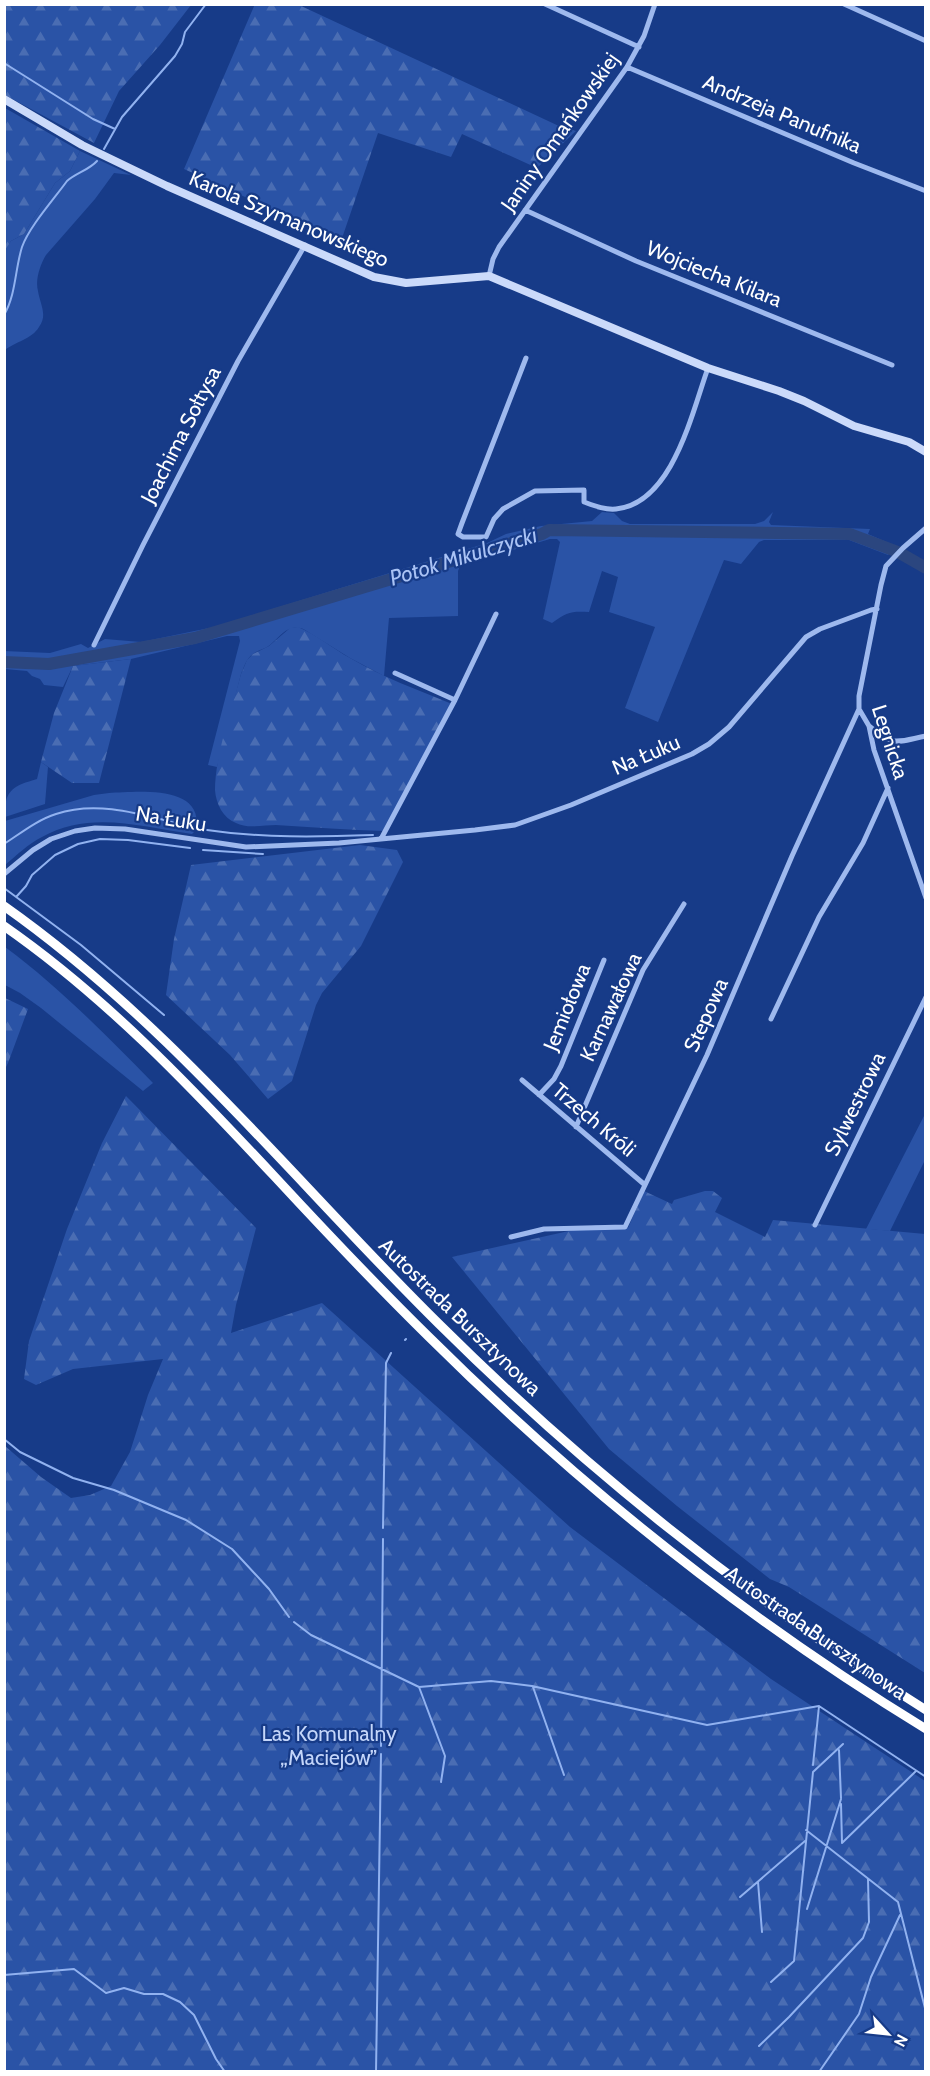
<svg xmlns="http://www.w3.org/2000/svg" width="930" height="2076" font-family="Cabin,sans-serif">
	<style>
		.grass { fill: #2a53a6 }
		.forest { fill: url(#forest-firs) }
		.lines { fill: none; stroke-linecap: round; stroke-linejoin: round }
		.stream { stroke: #91b2f0; stroke-width: 2 }
		.river { stroke: #2b467f; stroke-width: 12 }
		.street { stroke: #9eb9ee; stroke-width: 5 }
		.secondary { stroke: #cbdafa; stroke-width: 8 }
		.highway { stroke: #fff; stroke-width: 9 }
		.labels { text-anchor: middle; stroke-width: 4.5; stroke-linejoin: round; paint-order: stroke }
		.street-label { font-size: 21px; fill: #fff; stroke: #173b88 }
		.park-label { font-size: 21px; fill: #c4d6fa; stroke: #173b88 }
		.water-label { font-size: 22px; font-style: italic; fill: #aac3f5; stroke: #173b88 }
	</style>
	<defs>
		<pattern id="forest-firs" width="22" height="20" patternUnits="userSpaceOnUse" patternTransform="scale(1.5)"><rect width="22" height="20" fill="#2a53a6"/><path d="M5 1l3.5 6h-7zM16 11l3.5 6h-7z" fill="#4a6db3"/></pattern>
	</defs>
	<rect width="100%" height="100%" fill="#173b88"/>
	<path class="grass" d="M 80,151 L 131,175 L 114,173 L 95,199 L 46,255 C 40,265 35,280 38,291 C 40,304 48,315 39,327 C 32,339 15,342 5,350 L 4,250 L 11,241 L 24,234 L 55,183 L 70,171 Z
		M 602,512 L 614,513 L 622,521 L 630,524 L 755,524 L 764,521 L 773,512 L 769,522 L 771,525 L 870,529 L 868,534 L 896,546 L 888,555 L 849,540 L 764,540 L 759,542 L 741,564 L 724,560 L 658,722 L 625,708 L 655,627 L 609,612 L 618,577 L 602,571 L 589,612 C 571,611 567,612 552,623 L 543,619 L 560,542 L 557,539 L 550,539 L 460,566 L 458,571 L 458,616 L 389,618 L 384,676 L 350,658 L 305,630 C 289,622 281,636 270,645 C 265,649 258,650 253,654 C 246,659 244,667 241,674 L 217,767 L 208,765 L 240,641 L 239,636 L 227,636 L 131,659 L 73,666 L 63,687 L 44,685 L 40,679 L 32,676 L 27,671 L 5,669 L 4,651 L 50,653 L 81,644 L 88,648 L 105,639 L 141,642 L 214,627 L 487,543 L 506,534 L 541,526 L 592,521 Z
		M 41,762 L 48,767 L 45,804 L 5,817 C 4,790 13,786 37,779 Z
		M 109,793 C 137,792 205,784 196,830 L 192,834 C 142,827 90,810 42,837 C 28,844 17,855 5,865 L 5,821 L 94,795 Z
		M 5,947 C 58,986 106,1035 153,1083 L 143,1091 L 41,1008 L 20,993 L 5,985 Z
		M 925,1114 L 925,1160 L 890,1231 L 866,1229 Z"/>
	<path class="forest" d="M 255,4 L 299,5 L 561,127 L 576,131 L 537,168 L 462,134 L 451,157 L 378,133 L 341,241 L 184,169 Z
		M 5,5 L 191,5 L 160,45 L 119,91 L 94,143 L 5,95 Z
		M 5,108 L 80,151 L 70,171 L 55,183 L 24,234 L 11,241 L 5,250 Z
		M 298,627 C 317,635 332,648 350,658 C 382,677 418,690 452,704 L 386,831 C 349,830 313,827 276,825 C 263,825 247,829 236,823 C 223,818 216,804 215,790 C 215,755 232,709 241,674 L 247,660 L 253,654 L 269,646 L 290,628 Z
		M 131,659 L 99,783 L 72,783 L 41,762 L 54,713 L 73,666 Z
		M 360,845 L 397,850 L 403,862 L 361,946 L 322,993 L 316,1005 L 292,1081 L 268,1099 L 230,1055 L 166,995 L 174,939 L 191,865 Z
		M 5,998 L 28,1009 L 8,1063 L 5,1069 Z
		M 126,1096 L 256,1228 L 236,1305 L 231,1333 L 322,1303 L 570,1527 L 771,1679 L 925,1781 L 925,2071 L 5,2071 L 5,1446 L 41,1477 L 71,1498 L 90,1495 L 111,1486 L 130,1452 L 148,1395 L 163,1359 L 73,1369 L 36,1385 L 24,1379 L 29,1341 L 67,1229 L 102,1143 Z
		M 644,1191 L 672,1204 L 674,1200 L 705,1191 L 713,1191 L 722,1198 L 715,1212 L 765,1237 L 773,1220 L 925,1234 L 925,1673 L 789,1587 L 770,1579 L 677,1506 L 609,1449 L 452,1257 L 596,1225 L 628,1228 Z"/>
	<g class="lines">
		<path class="stream" d="M 4,63 L 93,119 L 115,129
			M 104,149 L 122,117 L 175,56 L 182,44 L 185,32 L 206,4
			M 4,315 C 16,295 15,269 22,247 C 29,227 54,199 67,181 C 76,173 89,170 97,161
			M 909,558 L 910,556
			M 207,830 C 262,838 317,837 373,835
			M 4,844 C 21,833 37,820 56,814 C 101,799 148,817 192,827
			M 203,850 L 263,854
			M 4,888 L 81,945 L 164,1015
			M 17,896 L 26,886 L 32,875 L 55,855 L 78,844 L 100,839 L 128,840 L 190,848
			M 405,1340 L 406,1339
			M 4,1439 L 20,1452 L 73,1478 L 114,1490 L 186,1520 L 232,1549 L 269,1589 L 289,1617
			M 383,1528 L 386,1363 L 391,1353
			M 294,1622 L 311,1635 L 419,1687 L 491,1681 L 532,1686 L 707,1725 L 819,1706 L 926,1777
			M 419,1687 L 445,1756 L 441,1782
			M 533,1687 L 564,1775
			M 381,1746 L 383,1539
			M 839,1750 L 841,1798
			M 813,1765 L 819,1706
			M 841,1804 L 842,1843
			M 806,1830 L 898,1902 L 926,2012
			M 842,1843 L 916,1771
			M 758,1882 L 762,1932
			M 740,1897 L 805,1841
			M 807,1909 L 841,1799
			M 4,1975 L 74,1969 L 106,1993 L 124,1988 L 144,1994 L 163,1994 L 180,2002 L 194,2015 L 216,2059 L 225,2072
			M 771,1982 L 794,1961 L 813,1772 L 843,1744
			M 759,2046 L 789,2017 L 863,1938 L 869,1922 L 868,1879
			M 376,2072 L 381,1754
			M 819,2072 L 859,2014 L 871,1977 L 900,1915"/>
		<path class="river" d="M 4,662 L 49,664 L 195,638 L 542,534 L 549,530 L 850,534 L 898,552 L 926,568"/>
		<path class="street" d="M 545,4 L 639,47
			M 844,4 L 926,41
			M 627,67 L 854,163 L 926,191
			M 525,210 L 636,261 L 892,365
			M 489,276 L 493,259 L 499,247 L 627,67 L 644,36 L 655,4
			M 526,358 L 462,523 L 458,534 L 463,537 L 486,537 L 494,519 L 503,509 L 535,491 L 584,490 L 584,502 C 595,506 605,510 616,509 C 673,503 692,412 708,368
			M 926,528 L 903,548 L 886,566 L 881,585 L 859,696 L 859,709 L 869,726 L 874,750 L 926,898
			M 94,645 L 143,545 L 238,361 L 305,245
			M 395,673 L 455,700
			M 869,726 C 894,747 896,742 926,736
			M 381,839 L 455,700 L 496,614
			M 4,874 L 33,850 L 51,839 L 75,831 L 95,828 L 125,829 L 246,847 L 339,843 L 475,830 L 515,825 L 571,805 L 692,754 L 709,744 L 729,727 L 806,637 L 820,629 L 871,610 L 877,609
			M 771,1019 L 819,917 L 863,843 L 888,788
			M 522,1080 L 645,1185
			M 539,1095 L 554,1079 L 561,1066 L 604,960
			M 576,1127 L 643,970 L 684,904
			M 815,1225 L 926,997
			M 511,1237 L 544,1229 L 625,1227 L 707,1055 L 792,856 L 859,709"/>
		<path class="secondary" d="M 4,99 L 82,145 L 167,186 L 374,277 L 406,283 L 489,276 L 708,368 L 779,391 L 804,401 L 854,426 L 909,442 L 926,452"/>
		<path class="highway" d="M 4,906 C 170,1023 296,1183 439,1324 C 586,1470 750,1600 926,1710
			M 4,926 C 106,997 191,1087 275,1177 C 325,1231 376,1285 429,1337 C 579,1486 746,1619 926,1729"/>
	</g>
	<g class="labels">
		<g class="street-label">
			<text transform="translate(782 114) rotate(23)" y="7">Andrzeja Panufnika</text>
			<text transform="translate(560 132) rotate(-55)" y="7">Janiny Omańkowskiej</text>
			<text transform="translate(289 219) rotate(23)" y="7">Karola Szymanowskiego</text>
			<text transform="translate(714 274) rotate(22)" y="7">Wojciecha Kilara</text>
			<text transform="translate(181 435) rotate(-63)" y="7">Joachima Sołtysa</text>
			<text transform="translate(890 742) rotate(72)" y="7">Legnicka</text>
			<text transform="translate(646 755) rotate(-23)" y="7">Na Łuku</text>
			<text transform="translate(171 819) rotate(9)" y="7">Na Łuku</text>
			<text transform="translate(567 1007) rotate(-68)" y="7">Jemiołowa</text>
			<text transform="translate(611 1007) rotate(-65)" y="7">Karnawałowa</text>
			<text transform="translate(706 1015) rotate(-66)" y="7">Stepowa</text>
			<text transform="translate(855 1104) rotate(-64)" y="7">Sylwestrowa</text>
			<text transform="translate(594 1120) rotate(40)" y="7">Trzech Króli</text>
			<text transform="translate(460 1317) rotate(44)" y="7">Autostrada Bursztynowa</text>
			<text transform="translate(816 1633) rotate(35)" y="7">Autostrada Bursztynowa</text>
		</g>
		<g class="park-label">
			<text x="329" y="1741">Las Komunalny<tspan x="329" dy="24">„Maciejów”</tspan></text>
		</g>
		<g class="water-label">
			<text transform="translate(463 556) rotate(-17)" y="8">Potok Mikulczycki</text>
		</g>
	</g>
	<rect width="930" height="2076" fill="none" stroke="#ffffff" stroke-width="12"/>
	<g transform="translate(888 2034) rotate(117)" stroke="#173b88" stroke-width="4.5" paint-order="stroke">
	<path d="M0-4.5L10 22L0 15L-10 22Z" fill="#ffffff"/>
	<text y="-9" font-size="16" font-weight="bold" text-anchor="middle" fill="#ffffff">N</text>
	</g>
</svg>
